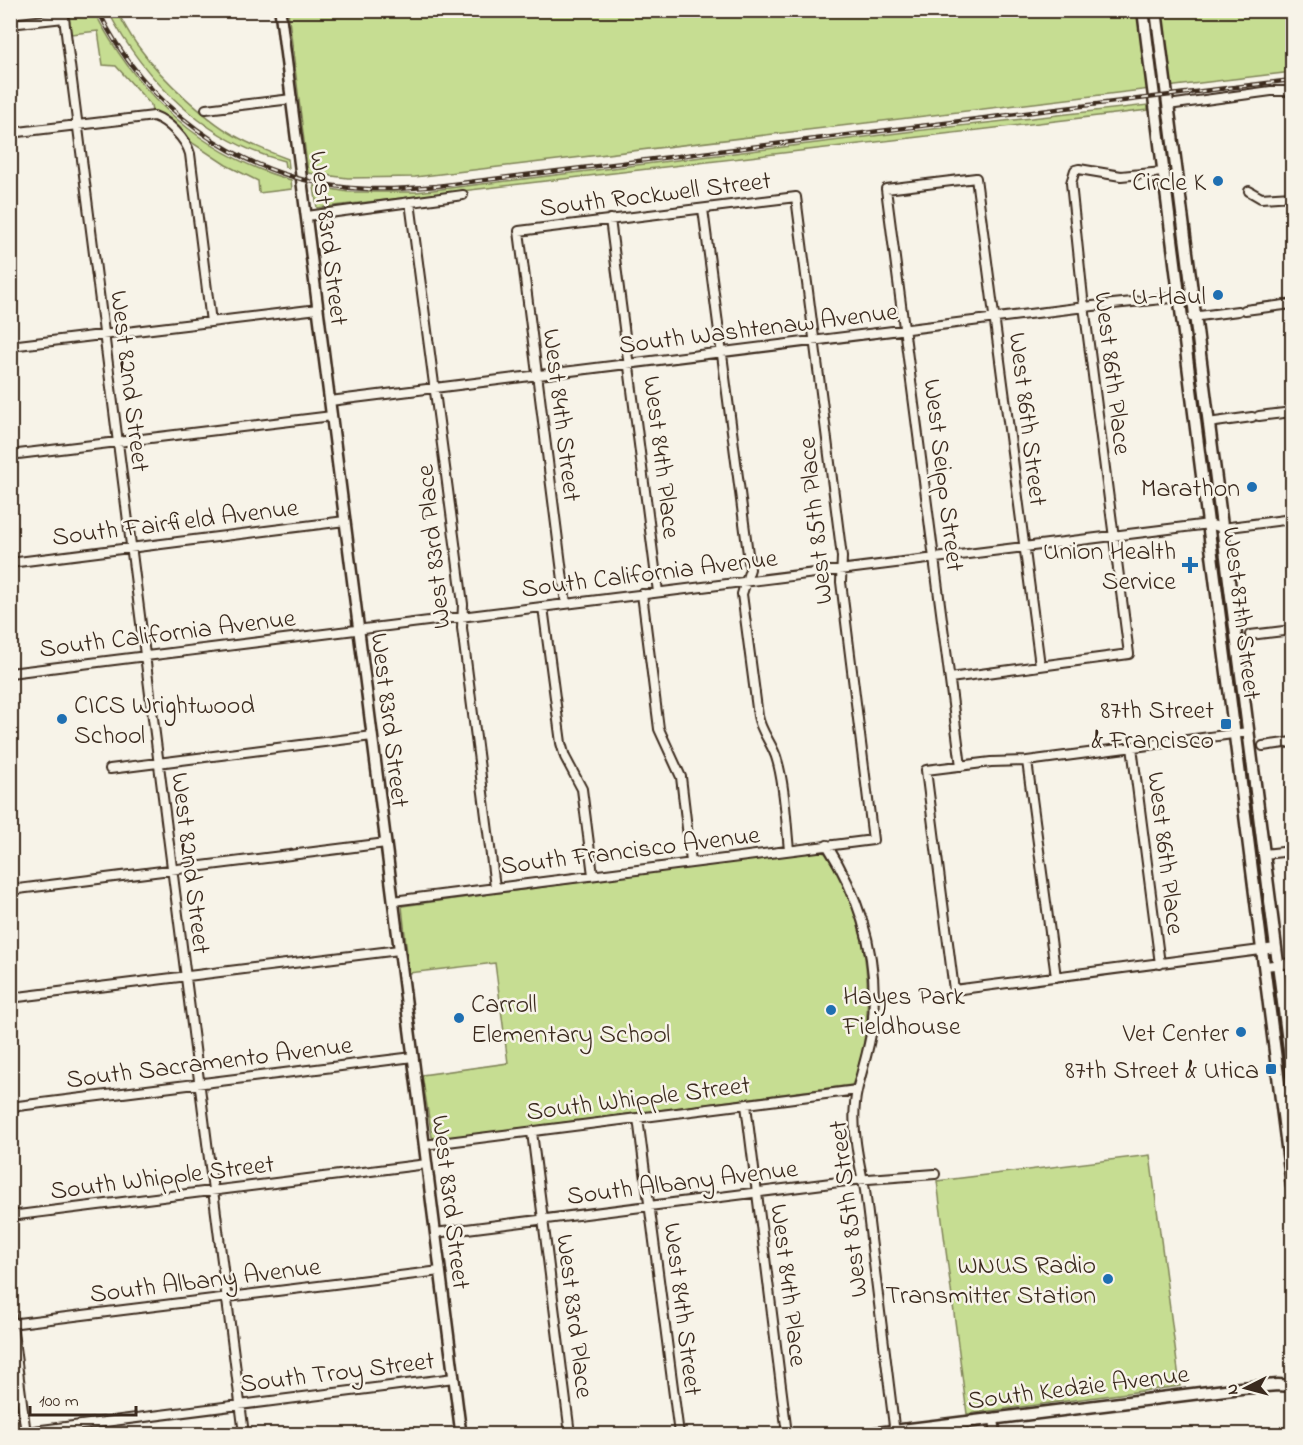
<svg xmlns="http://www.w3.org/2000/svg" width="1303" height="1445" font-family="'Indie Flower',sans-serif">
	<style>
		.green { fill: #c6dd92; stroke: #808458; stroke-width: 1.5 }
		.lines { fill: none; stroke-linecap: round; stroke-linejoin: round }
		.minor-casing { stroke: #3b2a1e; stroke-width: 12 }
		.tertiary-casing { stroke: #3b2a1e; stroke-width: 14 }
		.secondary-casing { stroke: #3b2a1e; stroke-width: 15 }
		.minor { stroke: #f7f3e8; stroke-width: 8 }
		.tertiary { stroke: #f7f3e8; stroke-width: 9 }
		.secondary { stroke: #f7f3e8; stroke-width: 10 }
		.rail-casing { stroke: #3b2a1e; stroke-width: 4.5 }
		.rail { stroke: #f7f3e8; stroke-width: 2; stroke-dasharray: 7; stroke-linecap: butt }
		.poi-dot { fill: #1f6fb2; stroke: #f7f3e8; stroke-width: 2 }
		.labels { text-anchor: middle; stroke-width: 5; stroke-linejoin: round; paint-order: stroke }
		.poi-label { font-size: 26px; fill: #3b2a1e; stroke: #f7f3e8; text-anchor: end }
		.street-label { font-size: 26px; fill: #3b2a1e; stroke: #f7f3e8 }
	</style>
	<rect width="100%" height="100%" fill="#f7f3e8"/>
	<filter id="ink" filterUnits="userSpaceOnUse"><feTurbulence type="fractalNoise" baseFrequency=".0167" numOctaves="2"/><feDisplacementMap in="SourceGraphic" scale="12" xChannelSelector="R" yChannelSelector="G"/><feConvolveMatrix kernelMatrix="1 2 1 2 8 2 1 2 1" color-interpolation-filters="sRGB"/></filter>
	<g filter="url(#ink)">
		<path class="green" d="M 68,11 L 94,11 C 136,93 200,154 291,180 L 292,189 L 259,193 L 258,181 L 226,165 L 194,144 L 159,114 L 152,111 L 151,105 L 116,66 L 103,65 L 98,31 L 71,34 Z
			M 108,11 L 117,11 C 124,24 131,38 141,50 C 162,79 209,123 241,139 C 256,147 272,153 288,159 L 289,168 L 285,167 L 284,161 C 206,142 144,80 108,11 Z
			M 288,11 L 1292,11 L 1292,72 L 415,177 L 348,178 L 308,173 Z
			M 1148,105 L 1148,110 L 317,208 L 314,186 L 348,192 L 417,192 L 914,131 Z
			M 817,850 L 825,853 C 862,905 873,972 865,1035 C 862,1052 860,1069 852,1085 L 436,1139 L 432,1137 L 422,1075 L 508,1063 L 495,963 L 409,973 L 402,906 Z
			M 1150,1155 L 1180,1386 L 967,1414 L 937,1181 Z"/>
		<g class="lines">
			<g class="minor-casing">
				<path id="minor" d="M 63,10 L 244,1434
					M 120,10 L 131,10
					M 10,24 L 64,18
					M 1168,105 L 1271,91 L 1292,91
					M 206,109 L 292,99
					M 10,133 L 154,116 C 168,121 186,139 190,154 L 211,322
					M 1249,191 L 1261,198 L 1292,196
					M 410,202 L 463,604 L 462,628 L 495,887
					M 703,209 L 750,569 L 742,594 L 758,716 C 761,733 773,744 777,760 C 785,786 786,822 789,850
					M 307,216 L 463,195
					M 610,219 L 658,592
					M 1245,310 L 1292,304
					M 1192,317 L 1238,311
					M 10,346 L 318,309
					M 330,401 L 1093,306 L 1192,296
					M 1259,416 L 1292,412
					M 1208,423 L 1252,417
					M 10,455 L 332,416
					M 10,563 L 345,521
					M 642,594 L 659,729 L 681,777 L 691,862
					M 543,607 L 561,743 L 565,757 L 582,789 L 593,875
					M 1250,635 L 1292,630
					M 10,673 L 1209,524 L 1222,528 L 1292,519
					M 950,678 L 1129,654 L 1083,298 L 1071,183 L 1075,170 L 1079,169 L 1121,176 L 1163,172
					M 1248,732 L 1027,761 L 991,762 L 926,770 L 954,990 L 1276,948
					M 1263,746 L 1292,742
					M 1132,747 L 1160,964
					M 1027,761 L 1056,977
					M 961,766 L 886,189 L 976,178 L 1040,665
					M 110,769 L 372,736
					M 827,845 C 862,901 880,962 872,1028 C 869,1050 862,1069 857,1091 C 850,1122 858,1159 865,1190 L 895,1434
					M 1264,854 L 1292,851
					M 10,890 L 386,843
					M 393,901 L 873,840 L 841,582 L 842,557 L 796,197 L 519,231 L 566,604
					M 1265,966 L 1292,963
					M 10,998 L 399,950
					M 746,1105 L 787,1434
					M 10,1107 L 413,1057
					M 638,1118 L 679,1434
					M 532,1132 L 570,1434
					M 424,1145 L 857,1090
					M 10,1216 L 427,1164
					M 435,1233 L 855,1180 L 935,1174
					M 10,1308 L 26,1434
					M 10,1324 L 440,1271
					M 994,1419 L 996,1434
					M 10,1434 L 454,1378"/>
			</g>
			<g class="tertiary-casing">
				<path id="tertiary" d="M 280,10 L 461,1434"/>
			</g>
			<g class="secondary-casing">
				<path id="secondary" d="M 1143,10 L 1292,1186
					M 1156,10 L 1292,1073
					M 869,1434 L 1241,1388 L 1278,1385 L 1292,1386"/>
			</g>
			<use href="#minor" class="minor"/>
			<use href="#tertiary" class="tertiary"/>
			<use href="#secondary" class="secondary"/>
			<g class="rail-casing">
				<path id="rail" d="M 98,10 C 144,106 236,174 342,187 C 374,191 406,189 437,186 L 1292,80"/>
			</g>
			<use href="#rail" class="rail"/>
		</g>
	</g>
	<g class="poi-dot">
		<circle cx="1218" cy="181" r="6"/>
		<circle cx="1218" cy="295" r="6"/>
		<circle cx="1252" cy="487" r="6"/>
		<path d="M1187 556h6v6h6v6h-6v6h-6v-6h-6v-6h6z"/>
		<circle cx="62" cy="719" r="6"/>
		<rect x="1220" y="718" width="12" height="12" rx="3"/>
		<circle cx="831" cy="1010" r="6"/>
		<circle cx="459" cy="1018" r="6"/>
		<circle cx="1241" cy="1032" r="6"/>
		<rect x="1265" y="1063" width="12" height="12" rx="3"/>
		<circle cx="1108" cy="1279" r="6"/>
	</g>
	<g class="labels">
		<g class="poi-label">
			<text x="1206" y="190">Circle K</text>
			<text x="1206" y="304">U-Haul</text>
			<text x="1240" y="496">Marathon</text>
			<text x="1176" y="559">Union Health<tspan x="1176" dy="30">Service</tspan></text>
			<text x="74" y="713" text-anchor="start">CICS Wrightwood<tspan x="74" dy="30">School</tspan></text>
			<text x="1214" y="718">87th Street<tspan x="1214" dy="30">&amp; Francisco</tspan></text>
			<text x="843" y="1004" text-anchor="start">Hayes Park<tspan x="843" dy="30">Fieldhouse</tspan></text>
			<text x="471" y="1012" text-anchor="start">Carroll<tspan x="471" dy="30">Elementary School</tspan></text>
			<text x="1229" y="1041">Vet Center</text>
			<text x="1259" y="1078">87th Street &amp; Utica</text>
			<text x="1096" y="1273">WNUS Radio<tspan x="1096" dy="30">Transmitter Station</tspan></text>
		</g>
		<g class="street-label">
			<text transform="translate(655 193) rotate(-7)" y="9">South Rockwell Street</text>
			<text transform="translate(330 238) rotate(83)" y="9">West 83rd Street</text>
			<text transform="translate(758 327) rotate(-7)" y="9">South Washtenaw Avenue</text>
			<text transform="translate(1114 373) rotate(83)" y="9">West 86th Place</text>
			<text transform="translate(131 381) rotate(83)" y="9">West 82nd Street</text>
			<text transform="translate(563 415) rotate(83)" y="9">West 84th Street</text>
			<text transform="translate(1029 419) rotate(83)" y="9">West 86th Street</text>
			<text transform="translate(663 457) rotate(83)" y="9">West 84th Place</text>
			<text transform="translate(945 475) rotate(83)" y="9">West Seipp Street</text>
			<text transform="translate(175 521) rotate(-7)" y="9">South Fairfield Avenue</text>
			<text transform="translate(814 521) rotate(-96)" y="9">West 85th Place</text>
			<text transform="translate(432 547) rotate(-96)" y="9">West 83rd Place</text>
			<text transform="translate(649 572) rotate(-7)" y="9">South California Avenue</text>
			<text transform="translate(1243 613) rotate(83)" y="9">West 87th Street</text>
			<text transform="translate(167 632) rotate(-7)" y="9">South California Avenue</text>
			<text transform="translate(391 720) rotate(83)" y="9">West 83rd Street</text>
			<text transform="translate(630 849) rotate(-7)" y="9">South Francisco Avenue</text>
			<text transform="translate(1167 853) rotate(83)" y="9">West 86th Place</text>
			<text transform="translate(192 863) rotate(83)" y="9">West 82nd Street</text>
			<text transform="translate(209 1061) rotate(-7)" y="9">South Sacramento Avenue</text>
			<text transform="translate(638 1097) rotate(-7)" y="9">South Whipple Street</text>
			<text transform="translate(162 1176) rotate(-7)" y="9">South Whipple Street</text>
			<text transform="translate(682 1181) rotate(-7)" y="9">South Albany Avenue</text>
			<text transform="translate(452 1202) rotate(83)" y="9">West 83rd Street</text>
			<text transform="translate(847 1209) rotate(-97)" y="9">West 85th Street</text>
			<text transform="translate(205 1279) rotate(-7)" y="9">South Albany Avenue</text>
			<text transform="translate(790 1285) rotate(83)" y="9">West 84th Place</text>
			<text transform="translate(684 1309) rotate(83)" y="9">West 84th Street</text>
			<text transform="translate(576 1316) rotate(83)" y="9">West 83rd Place</text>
			<text transform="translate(337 1371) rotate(-7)" y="9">South Troy Street</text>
			<text transform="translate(1078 1386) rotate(-7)" y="9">South Kedzie Avenue</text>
		</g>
	</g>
	<rect width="1303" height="1445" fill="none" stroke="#f7f3e8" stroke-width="36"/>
	<rect x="18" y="18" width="1267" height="1409" fill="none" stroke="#3b2a1e" stroke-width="2" filter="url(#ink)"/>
	<g transform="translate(1246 1388) rotate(264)" stroke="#f7f3e8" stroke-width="4.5" paint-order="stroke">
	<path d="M0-4.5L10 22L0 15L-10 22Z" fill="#3b2a1e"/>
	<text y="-9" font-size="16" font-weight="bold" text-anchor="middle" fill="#3b2a1e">N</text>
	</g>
	<path d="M30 1406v9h106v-9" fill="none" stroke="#3b2a1e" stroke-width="3"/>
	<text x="39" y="1406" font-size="18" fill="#3b2a1e" stroke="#f7f3e8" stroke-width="4.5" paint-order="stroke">100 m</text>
</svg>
